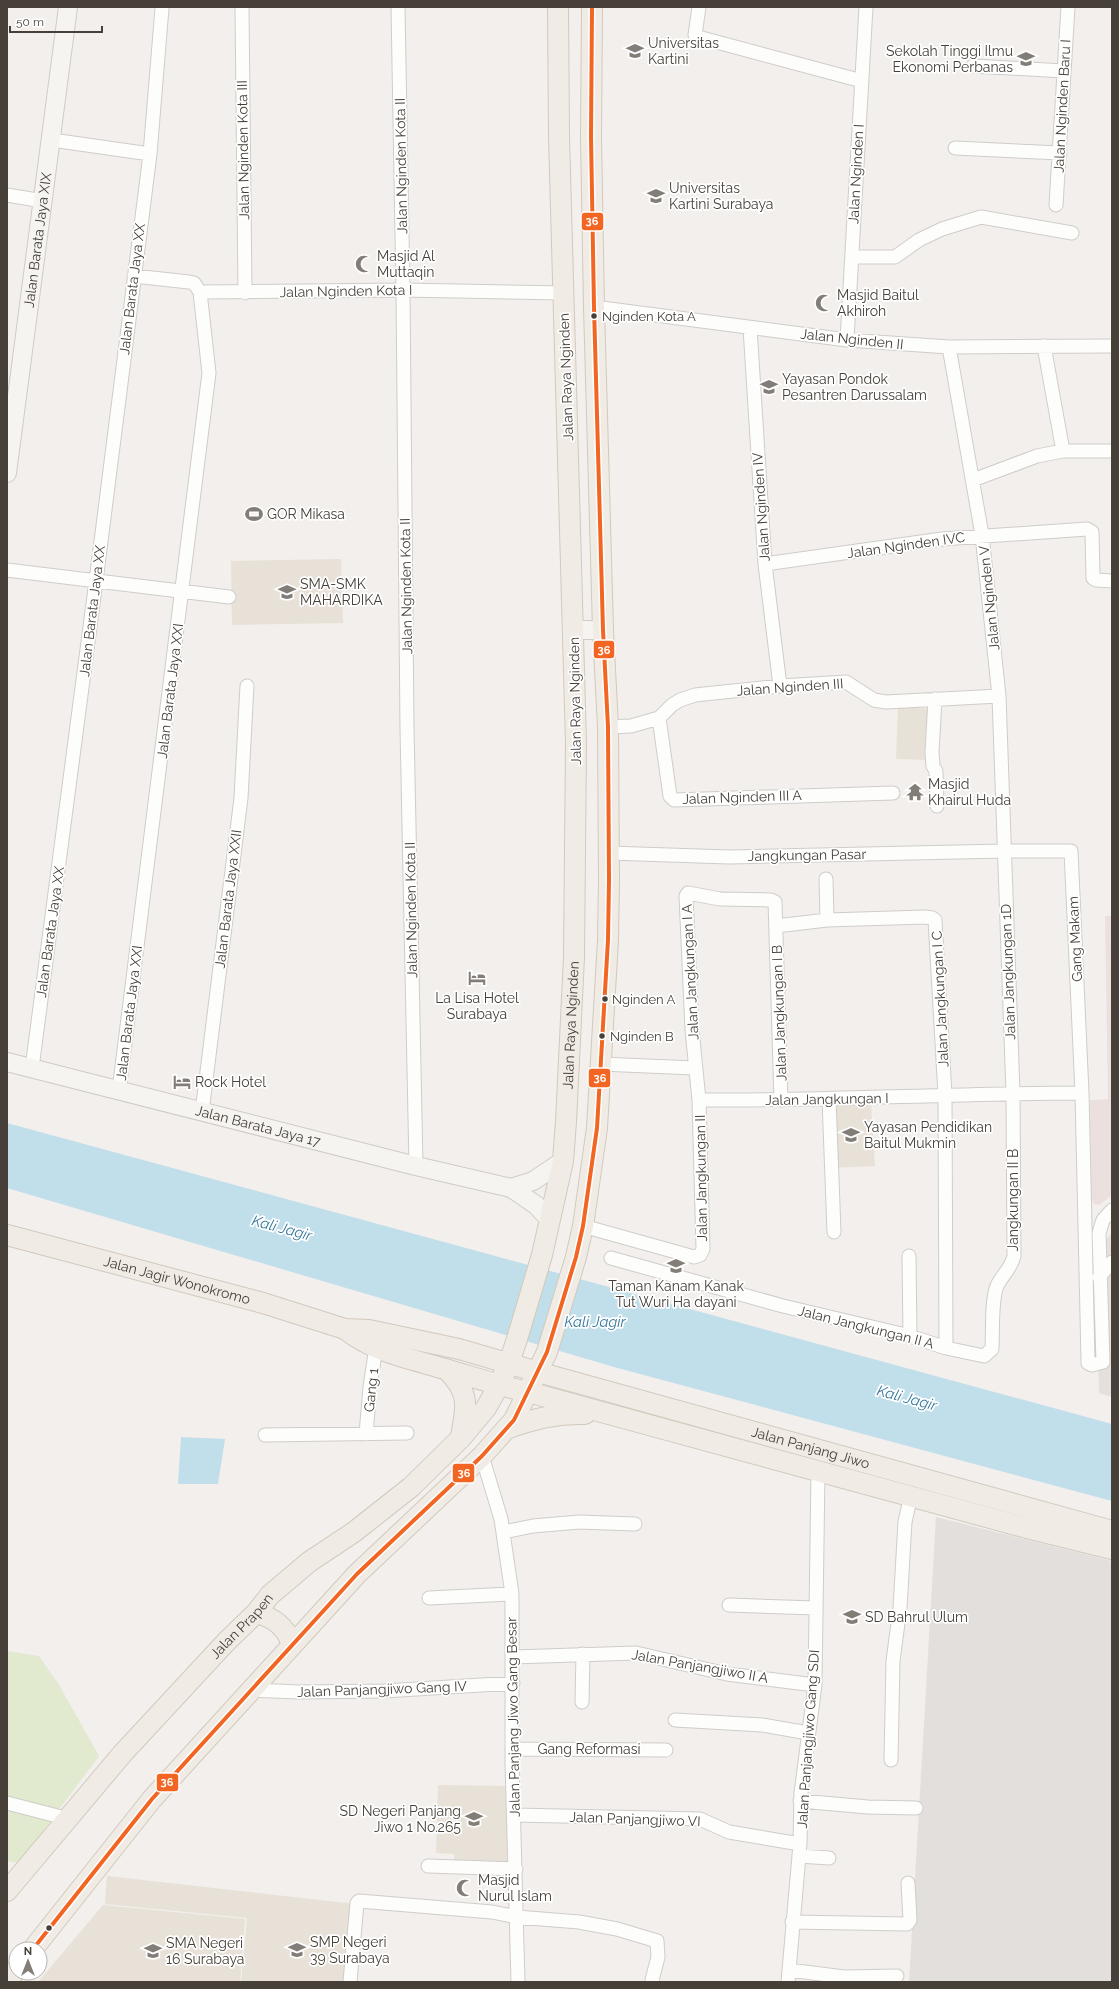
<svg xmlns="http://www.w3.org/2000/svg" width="1119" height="1989" font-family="Raleway,sans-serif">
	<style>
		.residential { fill: #e5e0db }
		.industrial { fill: #e3dfdc }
		.education { fill: #e7e1d8 }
		.medical { fill: #ece0de }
		.green { fill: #e1e9cf }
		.water { fill: #c1deeb }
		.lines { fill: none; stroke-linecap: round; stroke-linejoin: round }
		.street-casing { stroke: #cfcdca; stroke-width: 15 }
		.secondary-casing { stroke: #d0cbc4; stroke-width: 20 }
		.primary-casing { stroke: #d2c9bc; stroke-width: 22 }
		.street { stroke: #fdfdfc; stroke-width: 13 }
		.secondary { stroke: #f6f4f0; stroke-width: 18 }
		.primary { stroke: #f0ece5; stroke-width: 20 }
		.bus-1-casing { stroke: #fff; stroke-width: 7 }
		.bus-1 { stroke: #f26522; stroke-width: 4 }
		.bus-dot { fill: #474039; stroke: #fff; stroke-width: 1.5 }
		.labels { text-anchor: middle; stroke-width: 3.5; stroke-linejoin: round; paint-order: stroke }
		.bus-label { font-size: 13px; fill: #474039; stroke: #fff; text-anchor: start }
		.poi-label { font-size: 14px; fill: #474039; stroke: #fff; text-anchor: start }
		.street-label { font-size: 14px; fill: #474039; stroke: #fff }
		.water-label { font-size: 15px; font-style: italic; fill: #37789b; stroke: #fff }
		.line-badge { stroke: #fff; stroke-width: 1.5 }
		.badge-label { font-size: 11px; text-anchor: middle; font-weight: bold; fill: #fff }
	</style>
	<rect width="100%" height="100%" fill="#f2efec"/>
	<path class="residential" d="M 1112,1233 L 1112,1397 L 1099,1393 L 1096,1252 Z"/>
	<path class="industrial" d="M 936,1517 L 1112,1561 L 1112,1982 L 909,1982 Z"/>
	<path class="education" d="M 341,559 L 343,623 L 232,625 L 231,561 Z
		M 898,707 L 934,709 L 931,760 L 896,759 Z
		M 871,1103 L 875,1166 L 831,1168 L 828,1105 Z
		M 438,1785 L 512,1786 L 512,1867 L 454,1865 L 454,1854 L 436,1853 Z
		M 107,1876 L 355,1904 L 346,1982 L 241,1982 L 247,1918 L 105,1904 Z
		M 103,1905 L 245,1919 L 240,1982 L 38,1982 Z"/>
	<path class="medical" d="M 1105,916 L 1112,916 L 1112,1195 L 1099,1205 L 1094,1204 L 1091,1199 L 1090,1100 L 1108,1099 Z"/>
	<path class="green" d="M 7,1651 L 39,1656 L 59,1685 L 99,1756 L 19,1863 L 7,1861 Z"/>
	<path class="water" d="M 7,1123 L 1112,1424 L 1112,1501 L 614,1367 L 7,1188 Z
		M 181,1437 L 225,1439 L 218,1484 L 178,1484 Z"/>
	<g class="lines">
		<g class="street-casing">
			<path id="street" d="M 242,7 L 245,293
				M 398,7 L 403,290 L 407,728 L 416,1166
				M 699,7 L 695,35 L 698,37 L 862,81
				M 973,66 L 1064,71
				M 52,140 L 150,154
				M 955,148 L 1060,153
				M 7,195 L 43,201
				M 1056,205 L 1068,7
				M 852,257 L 895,257 L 919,240 L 942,229 L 981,217 L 1072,233
				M 134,276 L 189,282 L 194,283 L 200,292 L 403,290 L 563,293
				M 594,307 L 847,340 L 949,347 L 1112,346
				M 750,328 L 765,564 L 780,686
				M 847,340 L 866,7
				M 1044,346 L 1063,451
				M 973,480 L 1037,456 L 1063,451 L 1112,451
				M 765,564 L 942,539 L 1087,529 L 1092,532 L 1093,578 L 1096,580 L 1112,581
				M 7,570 L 229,597
				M 935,699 L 932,752 L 933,766 L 936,771 L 937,806
				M 659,718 L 670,796 L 674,800 L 893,793
				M 608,727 L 631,726 L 659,718 L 672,705 L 680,700 L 695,695 L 780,686 L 846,682 L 874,700 L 886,702 L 999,696
				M 609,853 L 729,857 L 1004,851 L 1071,851 L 1082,1093 L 1088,1360 L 1088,1363 L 1092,1365 L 1103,1362
				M 826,879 L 827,920
				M 776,926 L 827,920 L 925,917 L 932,918 L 935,920 L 945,1095 L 946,1348
				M 600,1064 L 695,1068
				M 32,1068 L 96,581 L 150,154 L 162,8
				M 119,1090 L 209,373 L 200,292
				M 829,1099 L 834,1232
				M 699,1100 C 827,1101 954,1093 1082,1093
				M 202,1112 L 241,798 L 247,686
				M 583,1226 L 694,1257 L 700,1255 L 703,1249 L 699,1100 L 692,1030 L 686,896 L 688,893 L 720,899 L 771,900 L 775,902 L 781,1100
				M 909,1256 L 910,1336
				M 611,1258 L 783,1306 L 910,1336 L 946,1348 L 984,1356 L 992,1349 C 993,1333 991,1300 997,1286 C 1002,1275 1011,1269 1014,1256 L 1013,1093 L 999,696 L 982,535 L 949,347
				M 1099,1277 L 1112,1262
				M 1103,1362 L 1099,1233 L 1103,1220 L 1112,1210
				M 366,1434 L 370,1387 L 376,1347
				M 265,1435 L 407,1433
				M 482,1456 L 501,1519 L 512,1594 L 512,1763 L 518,1982
				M 504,1532 L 533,1526 L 579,1522 L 635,1524
				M 429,1598 L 512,1594
				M 729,1605 L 815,1608
				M 513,1657 L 636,1653 L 727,1674 L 815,1685
				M 251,1690 L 299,1692 L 384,1691 L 513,1683
				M 582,1702 L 583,1654
				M 675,1720 L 762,1725 L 808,1733
				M 512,1749 L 666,1750
				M 891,1760 L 893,1661 L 900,1608 L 905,1522 L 911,1495
				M 800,1801 L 868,1807 L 916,1808
				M 7,1803 L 69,1819
				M 514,1815 L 700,1819 L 729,1832 L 800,1844
				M 799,1856 L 829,1858
				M 428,1866 L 516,1869
				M 792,1922 L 907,1924 L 910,1920 L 908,1883
				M 789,1970 L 844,1977 L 897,1976
				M 350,1982 L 357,1903 L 359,1901 L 492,1912 L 517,1917 L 579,1922 L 617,1929 L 657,1941 L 658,1957 L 652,1980 L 653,1982
				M 788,1982 L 800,1844 L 801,1793 L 815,1685 L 818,1471"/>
		</g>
		<g class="secondary-casing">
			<g id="secondary">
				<path id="s1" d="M 7,473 L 68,7"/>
				<path d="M 574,630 L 603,630"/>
				<path id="s2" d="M 7,1062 L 416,1166 L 511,1188 L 536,1205 L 550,1220"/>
				<path d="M 511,1188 L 533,1181 L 563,1161"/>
			</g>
		</g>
		<g class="primary-casing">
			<g id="primary">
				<path id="s3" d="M 7,1235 L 263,1303 L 345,1329 L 369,1330 L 459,1349 L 538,1372 L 1112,1531"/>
				<path d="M 345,1329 C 373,1352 411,1359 445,1369 C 473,1377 500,1386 528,1392 L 1027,1528 L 1112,1549"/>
				<path d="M 446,1369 C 470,1392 467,1406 461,1436"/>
				<path d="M 506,1429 C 533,1419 557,1413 585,1414"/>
				<path d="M 256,1613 C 273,1617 287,1628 292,1645"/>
				<path id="s4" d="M 7,1891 L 123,1753 L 226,1642 L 256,1613 L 270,1595 L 309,1562 L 354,1532 L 411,1487 L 461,1438 L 486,1408 L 499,1385 L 509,1363 L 517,1339 L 542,1255 L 563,1161 L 566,1122 L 574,957 L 576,743 L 559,137 L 558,7"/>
				<path d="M 33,1949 L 152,1799 L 357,1574 L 482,1456 L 514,1420 L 547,1352 L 576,1257 L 583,1226 L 597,1128 L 608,940 L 609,880 L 608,727 L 603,630 L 594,307 L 591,137 L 592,7"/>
				<path d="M 7,1981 L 16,1970"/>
			</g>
		</g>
		<use href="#street" class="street"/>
		<use href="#secondary" class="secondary"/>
		<use href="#primary" class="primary"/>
		<g class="bus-1-casing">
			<path id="bus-1" d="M 33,1949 L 152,1799 L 357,1574 L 482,1456 L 514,1420 L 547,1352 L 576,1257 L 583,1226 L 597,1128 L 608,940 L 609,880 L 608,727 L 603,630 L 594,307 L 591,137 L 592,7"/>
		</g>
		<use href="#bus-1" class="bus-1"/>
	</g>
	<defs>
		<g id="university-bare" transform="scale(1.38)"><path d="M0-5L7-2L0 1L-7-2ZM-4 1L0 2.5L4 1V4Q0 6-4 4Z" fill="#837d78" stroke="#fff" stroke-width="2.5" paint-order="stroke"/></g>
		<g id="mosque-bare" transform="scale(1.38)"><path d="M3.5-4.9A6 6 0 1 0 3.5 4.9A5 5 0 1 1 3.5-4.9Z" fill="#837d78" stroke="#fff" stroke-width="2.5" paint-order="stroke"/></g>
		<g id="school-bare" transform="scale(1.38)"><path d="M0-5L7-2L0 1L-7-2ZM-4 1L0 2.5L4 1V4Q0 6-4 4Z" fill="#837d78" stroke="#fff" stroke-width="2.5" paint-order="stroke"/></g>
		<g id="stadium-bare" transform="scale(1.38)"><path d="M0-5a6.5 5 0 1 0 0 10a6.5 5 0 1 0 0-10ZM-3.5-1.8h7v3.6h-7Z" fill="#837d78" stroke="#fff" stroke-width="2.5" paint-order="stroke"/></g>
		<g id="temple-bare" transform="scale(1.38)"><path d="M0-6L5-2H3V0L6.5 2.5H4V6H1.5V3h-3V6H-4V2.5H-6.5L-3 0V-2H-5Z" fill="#837d78" stroke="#fff" stroke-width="2.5" paint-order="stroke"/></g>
		<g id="hotel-bare" transform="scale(1.38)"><path d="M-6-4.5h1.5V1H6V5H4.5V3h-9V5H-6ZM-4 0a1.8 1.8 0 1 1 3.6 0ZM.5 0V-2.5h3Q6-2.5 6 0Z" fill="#837d78" stroke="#fff" stroke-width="2.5" paint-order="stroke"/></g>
	</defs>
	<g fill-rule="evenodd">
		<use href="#university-bare" x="635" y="51"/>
		<use href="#university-bare" x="1026" y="59"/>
		<use href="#university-bare" x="656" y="196"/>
		<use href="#mosque-bare" x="364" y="264"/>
		<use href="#mosque-bare" x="824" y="303"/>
		<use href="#school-bare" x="769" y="387"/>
		<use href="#stadium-bare" x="254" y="514"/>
		<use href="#school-bare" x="287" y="592"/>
		<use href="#temple-bare" x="915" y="792"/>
		<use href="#hotel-bare" x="477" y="978"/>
		<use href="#hotel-bare" x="182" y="1082"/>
		<use href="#school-bare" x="851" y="1135"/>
		<use href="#school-bare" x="676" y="1266"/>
		<use href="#school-bare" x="852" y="1617"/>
		<use href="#school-bare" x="474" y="1819"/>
		<use href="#mosque-bare" x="465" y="1888"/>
		<use href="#school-bare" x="297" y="1950"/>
		<use href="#school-bare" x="153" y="1951"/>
	</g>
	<g class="bus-dot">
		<circle cx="594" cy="316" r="3.5"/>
		<circle cx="605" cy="999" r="3.5"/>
		<circle cx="602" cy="1036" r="3.5"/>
		<circle cx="49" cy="1928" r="3.5"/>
	</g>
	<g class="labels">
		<g class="bus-label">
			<text x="602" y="321">Nginden Kota A</text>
			<text x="612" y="1004">Nginden A</text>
			<text x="610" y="1041">Nginden B</text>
		</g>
		<g class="poi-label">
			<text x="648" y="48">Universitas<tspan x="648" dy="16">Kartini</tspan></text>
			<text x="1013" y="56" text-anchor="end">Sekolah Tinggi Ilmu<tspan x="1013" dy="16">Ekonomi Perbanas</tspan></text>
			<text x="669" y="193">Universitas<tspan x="669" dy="16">Kartini Surabaya</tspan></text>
			<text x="377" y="261">Masjid Al<tspan x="377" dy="16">Muttaqin</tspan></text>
			<text x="837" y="300">Masjid Baitul<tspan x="837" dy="16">Akhiroh</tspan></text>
			<text x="782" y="384">Yayasan Pondok<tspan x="782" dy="16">Pesantren Darussalam</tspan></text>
			<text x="267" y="519">GOR Mikasa</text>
			<text x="300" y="589">SMA-SMK<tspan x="300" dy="16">MAHARDIKA</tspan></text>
			<text x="928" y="789">Masjid<tspan x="928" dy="16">Khairul Huda</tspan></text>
			<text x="477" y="1003" text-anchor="middle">La Lisa Hotel<tspan x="477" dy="16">Surabaya</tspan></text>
			<text x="195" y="1087">Rock Hotel</text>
			<text x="864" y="1132">Yayasan Pendidikan<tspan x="864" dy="16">Baitul Mukmin</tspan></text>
			<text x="676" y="1291" text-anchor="middle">Taman Kanam Kanak<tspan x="676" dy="16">Tut Wuri Ha dayani</tspan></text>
			<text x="865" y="1622">SD Bahrul Ulum</text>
			<text x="461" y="1816" text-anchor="end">SD Negeri Panjang<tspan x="461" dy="16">Jiwo 1 No.265</tspan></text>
			<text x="478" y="1885">Masjid<tspan x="478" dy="16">Nurul Islam</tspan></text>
			<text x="310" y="1947">SMP Negeri<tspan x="310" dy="16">39 Surabaya</tspan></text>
			<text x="166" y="1948">SMA Negeri<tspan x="166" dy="16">16 Surabaya</tspan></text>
		</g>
		<g class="street-label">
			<text transform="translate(1062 106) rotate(-87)" y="5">Jalan Nginden Baru I</text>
			<text transform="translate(243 150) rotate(-91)" y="5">Jalan Nginden Kota III</text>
			<text transform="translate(401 166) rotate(-91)" y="5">Jalan Nginden Kota II</text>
			<text transform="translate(856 174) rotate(-87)" y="5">Jalan Nginden I</text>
			<text dy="5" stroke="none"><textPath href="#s1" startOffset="235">Jalan Barata Jaya XIX</textPath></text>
			<text transform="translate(132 289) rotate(-83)" y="5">Jalan Barata Jaya XX</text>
			<text transform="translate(346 291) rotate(-1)" y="5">Jalan Nginden Kota I</text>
			<text transform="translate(852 339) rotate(6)" y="5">Jalan Nginden II</text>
			<text transform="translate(566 377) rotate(-92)" y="5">Jalan Raya Nginden</text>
			<text transform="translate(761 507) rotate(-94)" y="5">Jalan Nginden IV</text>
			<text transform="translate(906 545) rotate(-8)" y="5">Jalan Nginden IVC</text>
			<text transform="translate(406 586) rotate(-91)" y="5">Jalan Nginden Kota II</text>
			<text transform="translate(989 598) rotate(-96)" y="5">Jalan Nginden V</text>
			<text transform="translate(92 611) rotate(-83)" y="5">Jalan Barata Jaya XX</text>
			<text transform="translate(790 687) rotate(-4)" y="5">Jalan Nginden III</text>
			<text transform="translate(170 691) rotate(-83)" y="5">Jalan Barata Jaya XXI</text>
			<text transform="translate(575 701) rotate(-91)" y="5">Jalan Raya Nginden</text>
			<text transform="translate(742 797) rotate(-2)" y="5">Jalan Nginden III A</text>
			<text transform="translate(807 855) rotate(-1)" y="5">Jangkungan Pasar</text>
			<text transform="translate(228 899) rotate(-83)" y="5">Jalan Barata Jaya XXII</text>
			<text transform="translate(411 910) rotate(-91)" y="5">Jalan Nginden Kota II</text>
			<text transform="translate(50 932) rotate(-82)" y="5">Jalan Barata Jaya XX</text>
			<text transform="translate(1075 939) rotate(-93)" y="5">Gang Makam</text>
			<text transform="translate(690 972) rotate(-93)" y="5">Jalan Jangkungan I A</text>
			<text transform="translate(1008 972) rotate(-92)" y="5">Jalan Jangkungan 1D</text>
			<text transform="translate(940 999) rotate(-93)" y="5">Jalan Jangkungan I C</text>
			<text transform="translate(129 1013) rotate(-83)" y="5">Jalan Barata Jaya XXI</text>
			<text transform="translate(779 1013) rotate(-92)" y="5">Jalan Jangkungan I B</text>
			<text dy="5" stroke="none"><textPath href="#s4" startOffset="1079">Jalan Raya Nginden</textPath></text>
			<text transform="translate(827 1099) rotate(-1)" y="5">Jalan Jangkungan I</text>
			<text dy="5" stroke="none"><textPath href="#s2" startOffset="259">Jalan Barata Jaya 17</textPath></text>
			<text transform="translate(701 1178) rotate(-91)" y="5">Jalan Jangkungan II</text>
			<text transform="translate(1013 1200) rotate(-90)" y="5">Jangkungan II B</text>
			<text dy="5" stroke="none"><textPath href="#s3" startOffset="176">Jalan Jagir Wonokromo</textPath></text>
			<text transform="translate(866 1327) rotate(14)" y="5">Jalan Jangkungan II A</text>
			<text transform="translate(371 1390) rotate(-84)" y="5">Gang 1</text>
			<text dy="5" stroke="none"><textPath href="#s3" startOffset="832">Jalan Panjang Jiwo</textPath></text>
			<text dy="5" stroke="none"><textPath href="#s4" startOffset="354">Jalan Prapen</textPath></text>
			<text transform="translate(700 1666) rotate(10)" y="5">Jalan Panjangjiwo II A</text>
			<text transform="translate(382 1689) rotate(-2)" y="5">Jalan Panjangjiwo Gang IV</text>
			<text transform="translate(513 1717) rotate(-91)" y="5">Jalan Panjang Jiwo Gang Besar</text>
			<text transform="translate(808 1739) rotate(-86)" y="5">Jalan Panjangjiwo Gang SDI</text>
			<text x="589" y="1754">Gang Reformasi</text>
			<text transform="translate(635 1819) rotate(2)" y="5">Jalan Panjangjiwo VI</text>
		</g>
		<g class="water-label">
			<text transform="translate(282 1228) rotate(15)" y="5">Kali Jagir</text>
			<text x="595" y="1327">Kali Jagir</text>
			<text transform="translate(907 1398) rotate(15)" y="5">Kali Jagir</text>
		</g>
	</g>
	<g class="line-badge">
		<rect x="581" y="212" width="23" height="19" rx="4" fill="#f26522"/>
		<rect x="593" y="640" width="22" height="19" rx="4" fill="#f26522"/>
		<rect x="588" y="1068" width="23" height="20" rx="4" fill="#f26522"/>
		<rect x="452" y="1463" width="23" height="20" rx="4" fill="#f26522"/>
		<rect x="156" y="1773" width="23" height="19" rx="4" fill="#f26522"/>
	</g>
	<g class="badge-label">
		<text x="592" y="225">36</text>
		<text x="604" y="654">36</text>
		<text x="600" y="1082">36</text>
		<text x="464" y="1477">36</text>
		<text x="167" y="1786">36</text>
	</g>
	<rect width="1119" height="1989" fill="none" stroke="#474039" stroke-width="16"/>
	<g transform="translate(28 1961)"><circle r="19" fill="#ffffff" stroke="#b5b3b0"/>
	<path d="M0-3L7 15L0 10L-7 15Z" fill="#837d78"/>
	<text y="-6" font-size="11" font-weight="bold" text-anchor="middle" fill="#474039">N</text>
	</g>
	<path d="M10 26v6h92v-6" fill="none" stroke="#474039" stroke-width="2"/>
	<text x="16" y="26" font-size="12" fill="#474039" stroke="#ffffff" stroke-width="3" paint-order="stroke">50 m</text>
</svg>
